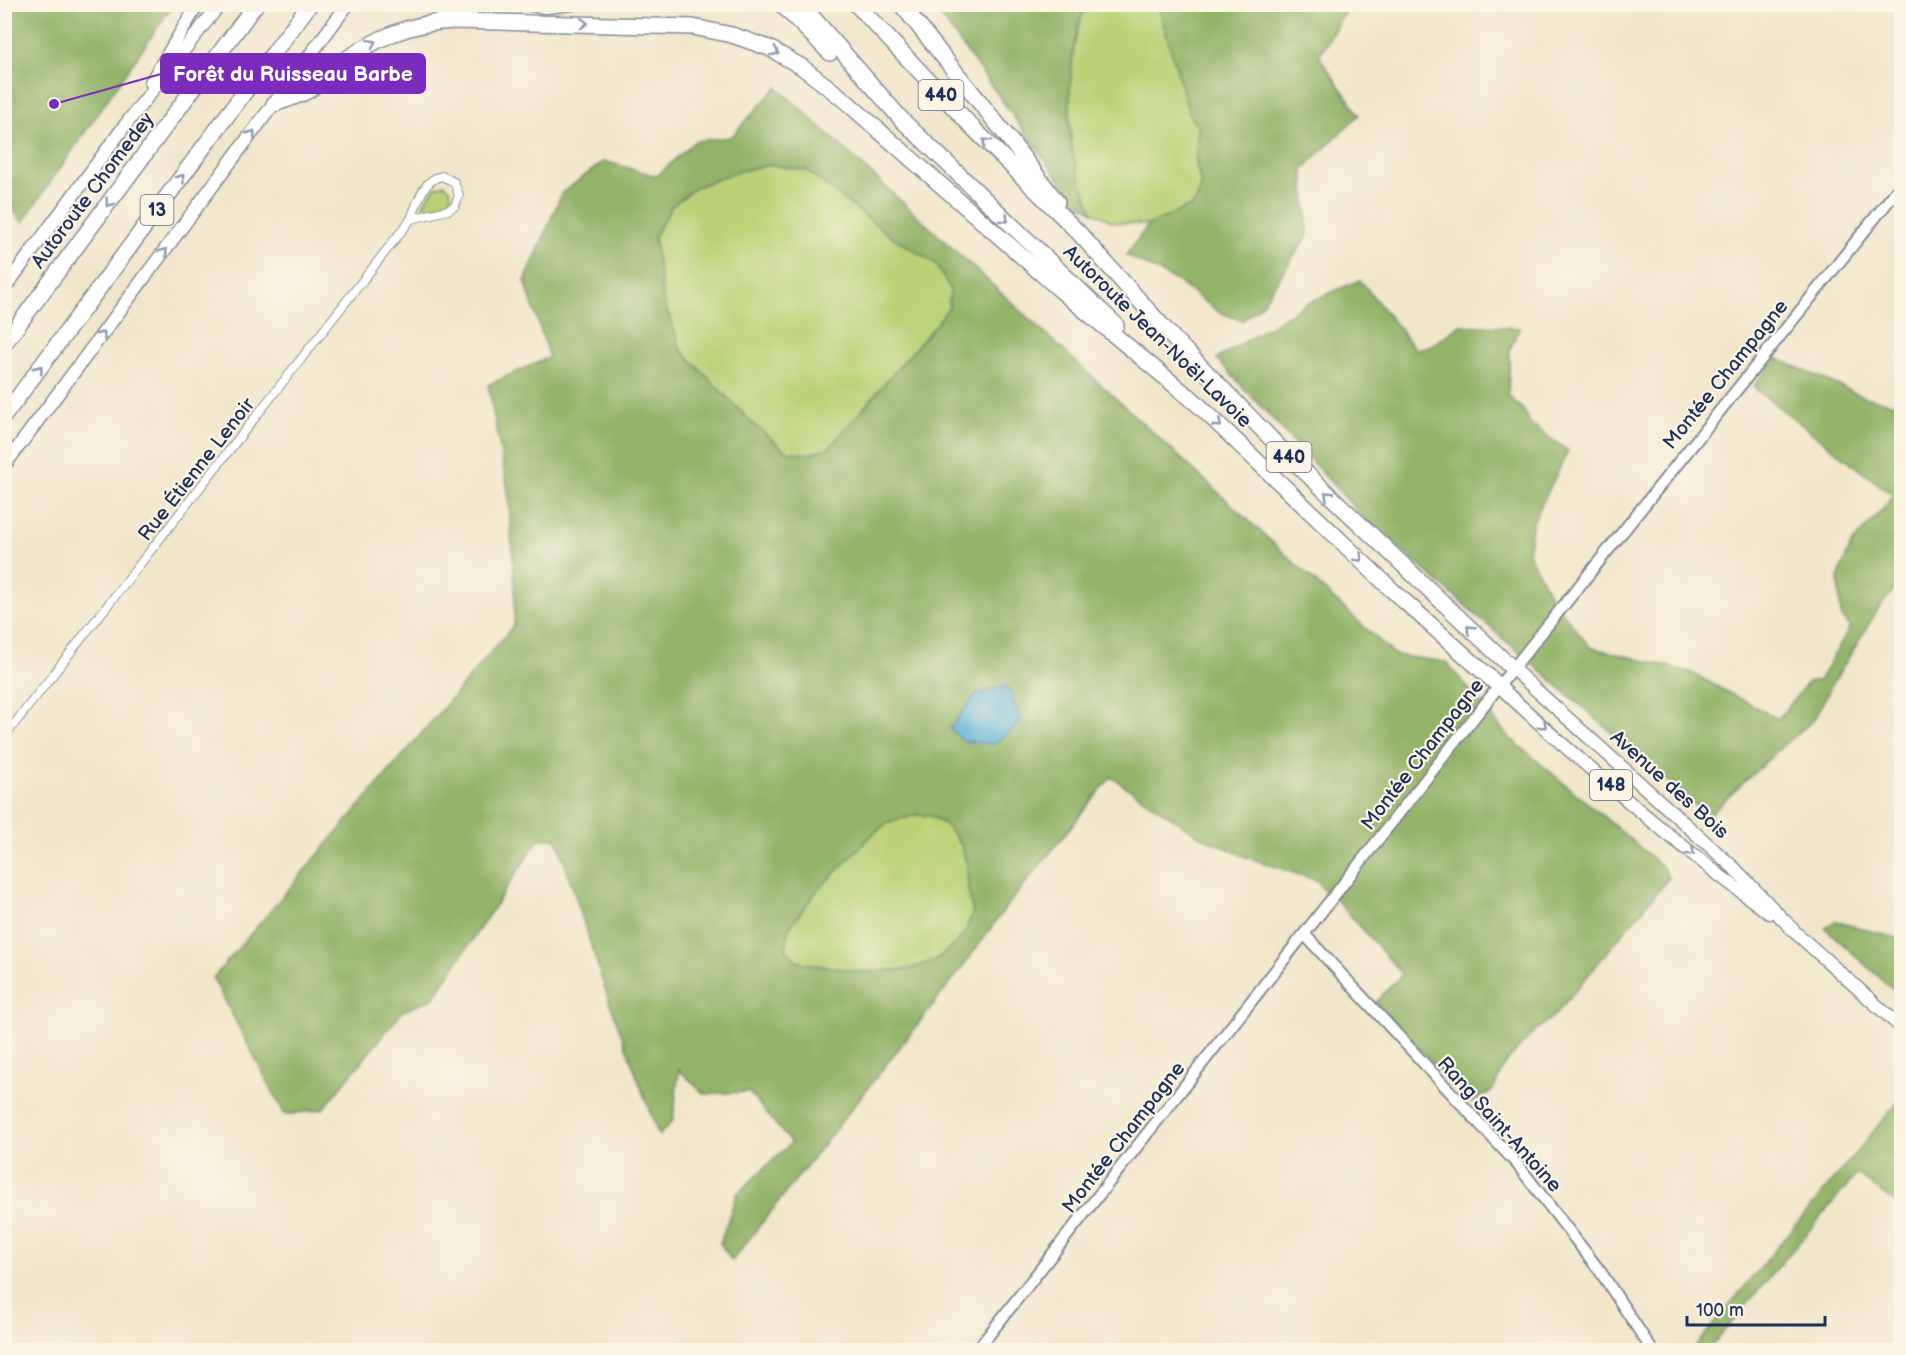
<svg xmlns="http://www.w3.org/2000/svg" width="1906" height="1355" font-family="'Balsamiq Sans',sans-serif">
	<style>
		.green { fill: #b9d277; stroke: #6a806a; stroke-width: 1.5 }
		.forest { fill: #92b468; stroke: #567263; stroke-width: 1.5; fill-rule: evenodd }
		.water { fill: #5bb2d8; stroke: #3b709b; stroke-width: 1.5 }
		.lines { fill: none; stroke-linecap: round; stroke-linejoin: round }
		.street-casing { stroke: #868a94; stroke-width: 10 }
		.secondary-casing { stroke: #868a94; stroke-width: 14 }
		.primary-casing { stroke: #868a94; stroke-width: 15 }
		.highway-casing { stroke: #868a94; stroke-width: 18 }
		.street { stroke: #fff; stroke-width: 8 }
		.secondary { stroke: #fff; stroke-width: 10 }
		.primary { stroke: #fff; stroke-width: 12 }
		.highway { stroke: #fff; stroke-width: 15 }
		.oneway { stroke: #8d97ae }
		.labels { text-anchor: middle; stroke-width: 4.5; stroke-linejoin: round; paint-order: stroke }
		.shield { fill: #fcf5e5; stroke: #5e6a86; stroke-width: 1.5 }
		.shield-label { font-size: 18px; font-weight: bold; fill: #1b2f5e }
		.street-label { font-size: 20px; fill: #1b2f5e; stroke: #fcf5e5 }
		.leader { fill: none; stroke: #7b2cbf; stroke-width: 2 }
		.callout-dot { fill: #7b2cbf; stroke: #fcf5e5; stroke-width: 2 }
		.callout { fill: #7b2cbf; stroke: #7b2cbf; stroke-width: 2 }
		.callout-label { font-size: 21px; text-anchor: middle; font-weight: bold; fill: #fff }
	</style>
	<rect width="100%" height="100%" fill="#fcf5e5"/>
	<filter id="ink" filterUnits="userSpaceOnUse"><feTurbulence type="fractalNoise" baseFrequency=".0167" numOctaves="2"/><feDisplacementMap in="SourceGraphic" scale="12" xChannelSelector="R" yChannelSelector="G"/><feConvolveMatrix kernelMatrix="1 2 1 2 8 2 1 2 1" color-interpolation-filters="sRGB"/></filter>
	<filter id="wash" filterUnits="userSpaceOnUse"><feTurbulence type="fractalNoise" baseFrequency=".008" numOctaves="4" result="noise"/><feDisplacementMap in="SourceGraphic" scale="24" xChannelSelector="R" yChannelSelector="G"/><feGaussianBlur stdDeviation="1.35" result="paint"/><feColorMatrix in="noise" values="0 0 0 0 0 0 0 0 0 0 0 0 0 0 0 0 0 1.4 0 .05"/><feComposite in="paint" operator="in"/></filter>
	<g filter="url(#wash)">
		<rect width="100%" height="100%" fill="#f2e6ca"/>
		<path class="green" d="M 1158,4 L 1189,113 L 1198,128 L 1196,161 L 1201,186 L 1197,200 L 1191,206 L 1148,225 L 1113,222 L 1092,211 C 1086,191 1075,170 1072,150 C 1067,113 1069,36 1087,5 Z
			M 770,165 L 806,170 L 889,235 L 935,263 L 950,289 L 949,307 L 937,323 L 829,448 L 808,455 L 786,451 L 752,423 L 681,350 L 663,299 L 654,236 L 672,206 L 696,187 L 740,171 Z
			M 444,184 C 452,188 453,194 449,201 L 425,209 L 423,204 L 435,187 Z
			M 917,815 L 932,816 L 946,825 L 961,845 L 967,865 L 968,889 L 973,913 L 964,934 L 951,948 L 935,960 L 910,969 L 862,972 L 798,962 L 786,949 L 788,929 L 816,892 L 873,834 L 888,822 Z"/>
		<path class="forest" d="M 5,4 L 173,5 L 23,222 L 5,203 Z
			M 937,4 L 1087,5 C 1069,36 1067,113 1072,150 C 1075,170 1086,191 1092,211 L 1074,200 L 935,8 Z
			M 1158,5 L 1349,5 L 1319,56 L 1359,115 L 1303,169 L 1308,235 L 1262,304 L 1242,321 L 1219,312 L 1177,281 L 1126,255 L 1148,225 L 1191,206 L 1197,200 L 1201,186 L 1196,161 L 1198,128 L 1189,113 Z
			M 777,87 L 1395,655 L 1446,662 L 1509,737 L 1662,866 L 1669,878 L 1556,1014 L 1534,1032 L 1506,1062 L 1493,1090 L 1471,1103 L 1375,1003 L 1402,974 L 1333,896 L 1323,890 L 1318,881 L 1246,857 L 1198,835 L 1111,777 L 1007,906 L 958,973 L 732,1261 L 720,1243 L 737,1194 L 791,1143 L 749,1092 L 704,1094 L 679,1070 L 673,1120 L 659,1136 L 609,1001 L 557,839 L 539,839 L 433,999 L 403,1011 L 323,1109 L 285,1115 L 213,978 L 514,625 L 515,587 L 508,491 L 488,385 L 549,357 L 525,281 L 562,193 L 604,161 L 657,176 L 695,141 L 731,137 ZM 770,165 L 806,170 L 889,235 L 935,263 L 950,289 L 949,307 L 937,323 L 829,448 L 808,454 L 786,451 L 752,423 L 681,350 L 663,299 L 654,236 L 672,206 L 696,187 L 740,171 ZM 917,815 L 932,816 L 946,825 L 961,845 L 967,865 L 968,889 L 973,913 L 964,934 L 951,948 L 935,960 L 910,969 L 862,972 L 798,962 L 786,949 L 788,929 L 816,892 L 873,834 L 888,822 Z
			M 1360,280 L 1416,350 L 1432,345 L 1460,325 L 1520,328 L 1510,349 L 1508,395 L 1524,411 L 1530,423 L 1568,451 L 1533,522 L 1528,553 L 1552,599 L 1590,647 L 1690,672 L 1778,719 L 1809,681 L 1819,681 L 1850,627 L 1841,615 L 1838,577 L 1851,545 L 1894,496 L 1753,387 L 1776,358 L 1864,397 L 1901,405 L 1901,581 L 1879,608 L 1834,681 L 1813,721 L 1788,741 L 1708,816 L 1363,517 L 1217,359 L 1307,303 Z
			M 1835,921 L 1901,939 L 1901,997 L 1825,928 Z
			M 1901,1098 L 1901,1207 L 1857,1174 L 1708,1350 L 1692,1350 Z"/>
		<path class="water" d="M 1007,686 L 1022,722 L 994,744 L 964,741 L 950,729 L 976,694 Z"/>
	</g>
	<g filter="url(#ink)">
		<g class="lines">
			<g class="street-casing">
				<path id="street" d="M 4,737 L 411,219 C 417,204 423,179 442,176 L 454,182 L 459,195 L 455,206 L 448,210 L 411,219"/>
			</g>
			<g class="secondary-casing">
				<path id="secondary" d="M 1305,935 L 1517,1164 L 1600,1271 L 1652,1350
					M 977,1350 L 1499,686 L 1902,184"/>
			</g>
			<g class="primary-casing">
				<path id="primary" d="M 527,4 L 545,7 L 572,4
					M 151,82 L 198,4
					M 4,289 L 126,124 L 220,4
					M 4,466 L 348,4
					M 1513,669 L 1734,868 L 1796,933 L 1902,1028
					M 1499,686 C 1584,766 1675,843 1769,913"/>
			</g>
			<g class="highway-casing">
				<path id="highway" d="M 781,4 L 830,53
					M 801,4 L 902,120 L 1116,325
					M 856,4 L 975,130 L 1078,232 L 1174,339 L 1284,452 L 1513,669
					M 901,4 L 1006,135 L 1057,202
					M 274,104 C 285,100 299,96 309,90 C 319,84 327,73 337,66 C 373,39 410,22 456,21 L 693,27 L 732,35 L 769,48 L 802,67 L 842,98 L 1059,289 L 1196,403
					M 4,344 L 256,4
					M 1189,396 L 1392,590 L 1499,686
					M 4,416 L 310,4"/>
			</g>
			<use href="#street" class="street"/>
			<use href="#secondary" class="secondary"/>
			<use href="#primary" class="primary"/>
			<use href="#highway" class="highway"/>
		</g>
		<defs><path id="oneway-chevron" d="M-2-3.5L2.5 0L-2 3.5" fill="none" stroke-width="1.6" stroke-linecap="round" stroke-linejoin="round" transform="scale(1.5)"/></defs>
		<g class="oneway">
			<use href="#oneway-chevron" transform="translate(584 23) rotate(1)"/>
			<use href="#oneway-chevron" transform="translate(372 43) rotate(-29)"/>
			<use href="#oneway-chevron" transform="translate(775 52) rotate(27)"/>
			<use href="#oneway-chevron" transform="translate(252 134) rotate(-53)"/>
			<use href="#oneway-chevron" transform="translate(986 142) rotate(-135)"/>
			<use href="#oneway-chevron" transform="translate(181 178) rotate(-53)"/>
			<use href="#oneway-chevron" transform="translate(109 203) rotate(127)"/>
			<use href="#oneway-chevron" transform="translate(1005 219) rotate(43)"/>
			<use href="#oneway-chevron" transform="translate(164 252) rotate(-53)"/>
			<use href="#oneway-chevron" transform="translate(102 335) rotate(-53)"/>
			<use href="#oneway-chevron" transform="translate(39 369) rotate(-53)"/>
			<use href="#oneway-chevron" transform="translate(1218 424) rotate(43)"/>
			<use href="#oneway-chevron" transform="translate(1328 495) rotate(-136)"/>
			<use href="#oneway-chevron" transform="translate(1359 558) rotate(44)"/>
			<use href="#oneway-chevron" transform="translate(1470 629) rotate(-137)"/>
			<use href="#oneway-chevron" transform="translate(1543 725) rotate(42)"/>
			<use href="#oneway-chevron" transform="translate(1691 852) rotate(40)"/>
		</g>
	</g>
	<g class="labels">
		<g class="shield">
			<rect x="918.5" y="80" width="45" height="30" rx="4.5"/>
			<rect x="140.5" y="195" width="33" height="30" rx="4.5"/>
			<rect x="1266.5" y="442" width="45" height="30" rx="4.5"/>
			<rect x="1590" y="770" width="42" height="30" rx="4.5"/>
		</g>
		<g class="shield-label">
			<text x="941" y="101">440</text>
			<text x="157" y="216">13</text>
			<text x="1289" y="463">440</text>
			<text x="1611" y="791">148</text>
		</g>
		<g class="street-label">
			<text transform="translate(92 190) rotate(-53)" y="7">Autoroute Chomedey</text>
			<text transform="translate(1158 336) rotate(44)" y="7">Autoroute Jean-Noël-Lavoie</text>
			<text transform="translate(1725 374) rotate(-51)" y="7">Montée Champagne</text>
			<text transform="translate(196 469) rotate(-52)" y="7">Rue Étienne Lenoir</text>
			<text transform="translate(1422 754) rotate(-52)" y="7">Montée Champagne</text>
			<text transform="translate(1670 784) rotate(42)" y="7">Avenue des Bois</text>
			<text transform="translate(1500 1124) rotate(48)" y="7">Rang Saint-Antoine</text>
			<text transform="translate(1123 1137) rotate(-52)" y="7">Montée Champagne</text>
		</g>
	</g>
	<path class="leader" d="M54 104L161 74"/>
	<circle class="callout-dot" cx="54" cy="104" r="6"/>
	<rect class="callout" x="161" y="54" width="264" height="39" rx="6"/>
	<g class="callout-label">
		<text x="293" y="81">Forêt du Ruisseau Barbe</text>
	</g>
	<rect width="1906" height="1355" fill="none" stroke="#fcf5e5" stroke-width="24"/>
	<path d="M1687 1316v9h138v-9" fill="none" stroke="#1b2f5e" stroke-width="3"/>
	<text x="1696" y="1316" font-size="18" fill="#1b2f5e" stroke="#fcf5e5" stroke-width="4.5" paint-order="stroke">100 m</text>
</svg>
